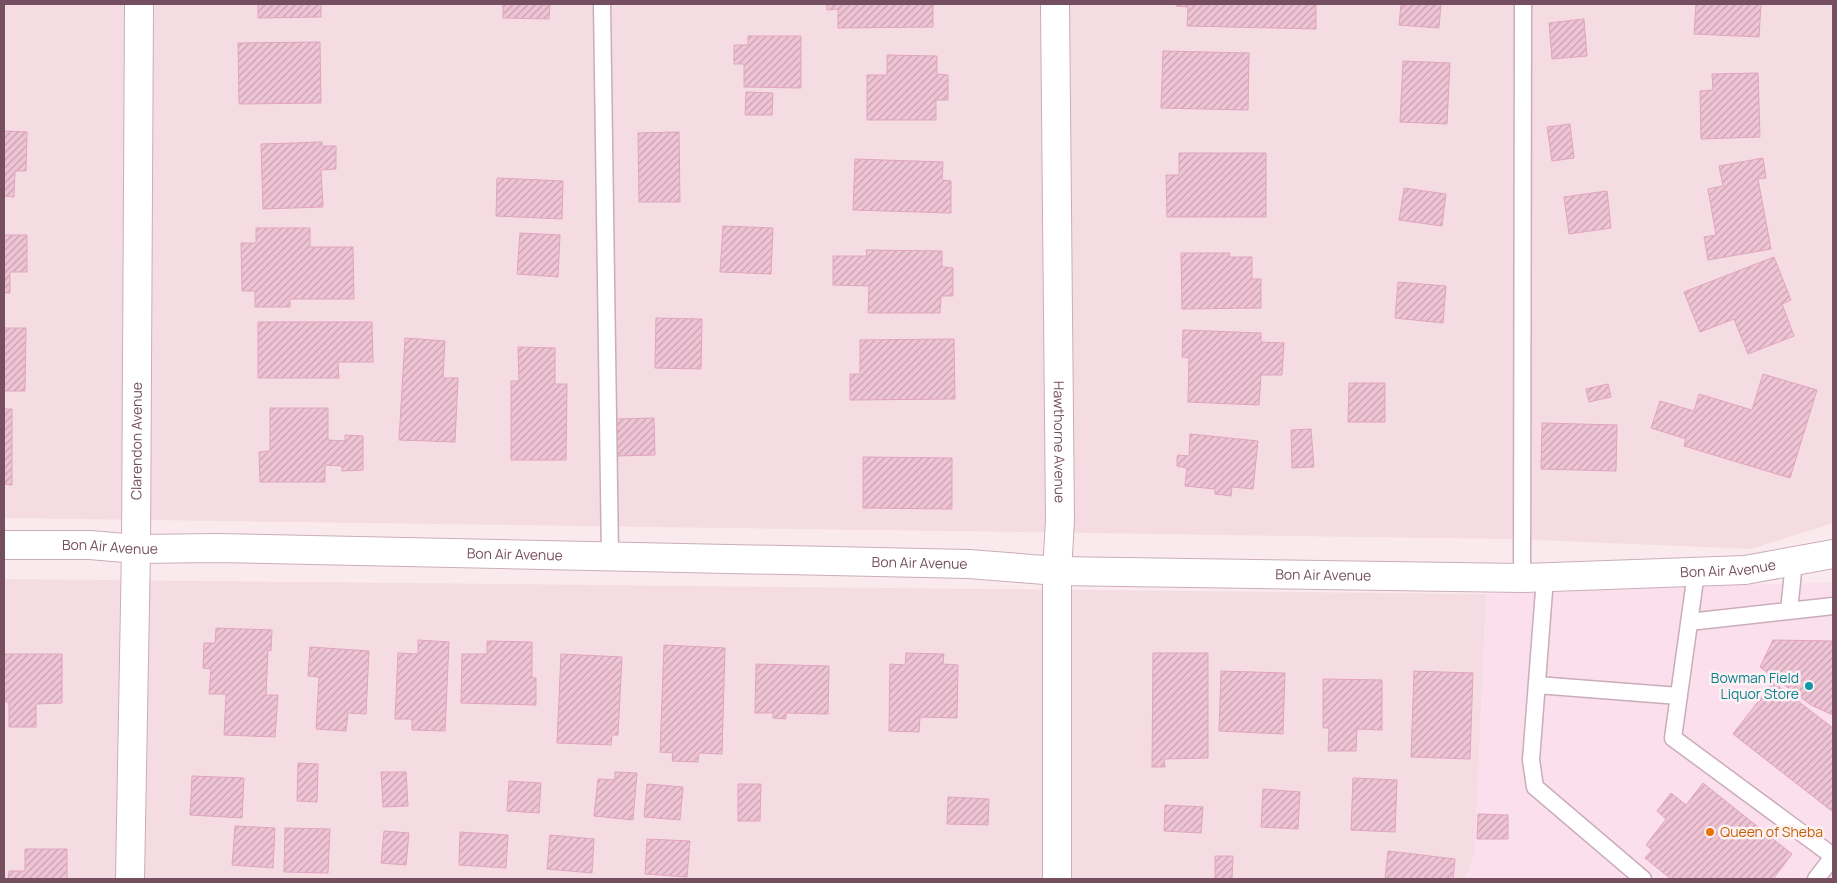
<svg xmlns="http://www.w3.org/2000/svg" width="1837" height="883" font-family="Manrope,sans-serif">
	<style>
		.residential { fill: #f5dce2 }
		.commercial { fill: #fbdfed }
		.building { fill: url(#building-hatch); stroke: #e1a5be }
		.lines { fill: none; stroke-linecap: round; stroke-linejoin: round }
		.service-casing { stroke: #cbadb9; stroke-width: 19 }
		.minor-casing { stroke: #cbadb9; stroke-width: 30 }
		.service { stroke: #fff; stroke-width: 16 }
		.minor { stroke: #fff; stroke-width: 28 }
		.culture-dot { fill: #0f9aa8; stroke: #fef1f3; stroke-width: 2 }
		.food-dot { fill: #e8710a; stroke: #fef1f3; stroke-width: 2 }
		.labels { text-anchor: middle; stroke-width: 5; stroke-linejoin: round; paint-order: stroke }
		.street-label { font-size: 14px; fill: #754f60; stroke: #fef1f3 }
		.culture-label { font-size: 14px; fill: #0d838f; stroke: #fef1f3; text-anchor: end }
		.food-label { font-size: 14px; fill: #c56008; stroke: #fef1f3; text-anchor: start }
	</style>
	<defs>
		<pattern id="building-hatch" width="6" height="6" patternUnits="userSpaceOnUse" patternTransform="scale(1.25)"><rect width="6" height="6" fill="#efc4d5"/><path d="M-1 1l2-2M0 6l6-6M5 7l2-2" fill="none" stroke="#c6a2b0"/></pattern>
	</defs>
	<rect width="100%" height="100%" fill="#fbeaed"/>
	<path class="residential" d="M 4,4 L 1833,4 L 1833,523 L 1751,549 L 1512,539 L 4,518 Z
		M 4,579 L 1486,594 L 1475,853 L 1465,879 L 4,879 Z"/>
	<path class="commercial" d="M 1833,582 L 1833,879 L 1465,879 L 1475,853 L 1486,594 Z"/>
	<path class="building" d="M 258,4 L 321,4 L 321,17 L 258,18 Z
		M 503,4 L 550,4 L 549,19 L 503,18 Z
		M 827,4 L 933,4 L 933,27 L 838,28 L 838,9 L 827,10 Z
		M 1176,4 L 1316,4 L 1316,29 L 1187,26 L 1188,7 L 1176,6 Z
		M 1401,4 L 1441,4 L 1439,28 L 1399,25 Z
		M 1696,4 L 1761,4 L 1759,37 L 1694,34 Z
		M 1584,19 L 1587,56 L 1552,59 L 1549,23 Z
		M 748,36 L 801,36 L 801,88 L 744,87 L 744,64 L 734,64 L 734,45 L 748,45 Z
		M 320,42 L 321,103 L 239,104 L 238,43 Z
		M 1163,51 L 1249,53 L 1248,110 L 1161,108 Z
		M 887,55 L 937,56 L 937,74 L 948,75 L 948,100 L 936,100 L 936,120 L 867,120 L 867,75 L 887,75 Z
		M 1403,61 L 1450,63 L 1447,124 L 1400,122 Z
		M 1758,73 L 1760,137 L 1701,139 L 1700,91 L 1713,90 L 1712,74 Z
		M 746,92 L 773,93 L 772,115 L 745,115 Z
		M 1570,124 L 1574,158 L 1552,161 L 1547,127 Z
		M 4,131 L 27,132 L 26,171 L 15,171 L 14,197 L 4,196 Z
		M 679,132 L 680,202 L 639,202 L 638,133 Z
		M 322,142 L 322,146 L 336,146 L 336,169 L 321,170 L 323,207 L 263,209 L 261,144 Z
		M 1179,153 L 1266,153 L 1266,217 L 1167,217 L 1166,175 L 1179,175 Z
		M 1763,158 L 1766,178 L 1758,179 L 1771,249 L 1708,260 L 1704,237 L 1716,235 L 1708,189 L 1723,186 L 1719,166 Z
		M 855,159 L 943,162 L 942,180 L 951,181 L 951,213 L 853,210 Z
		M 497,178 L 563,181 L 562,219 L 496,216 Z
		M 1404,188 L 1446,194 L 1442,226 L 1399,220 Z
		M 1607,191 L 1611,228 L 1569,234 L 1564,197 Z
		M 723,226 L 773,228 L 771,274 L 720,272 Z
		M 256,228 L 310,228 L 310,247 L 353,247 L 354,299 L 290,299 L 290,307 L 255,307 L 255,291 L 242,291 L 241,243 L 256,243 Z
		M 520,233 L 560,235 L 558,277 L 517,274 Z
		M 4,235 L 27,235 L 27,272 L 10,272 L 10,293 L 4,293 Z
		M 866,250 L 942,251 L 942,267 L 953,268 L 953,296 L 941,296 L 940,313 L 868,313 L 869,286 L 833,285 L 833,256 L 867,256 Z
		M 1181,253 L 1230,253 L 1229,257 L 1252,257 L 1252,279 L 1261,279 L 1261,308 L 1182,309 Z
		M 1774,257 L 1791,300 L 1782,304 L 1794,336 L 1748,354 L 1734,319 L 1700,332 L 1684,292 Z
		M 1398,282 L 1446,286 L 1443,323 L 1395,318 Z
		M 656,318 L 702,319 L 701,369 L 655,368 Z
		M 258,322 L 372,322 L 373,362 L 338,362 L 339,378 L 258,378 Z
		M 4,328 L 26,328 L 25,391 L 4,391 Z
		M 1183,330 L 1261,333 L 1261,342 L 1284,343 L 1282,375 L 1261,375 L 1259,405 L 1188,402 L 1189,358 L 1182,357 Z
		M 405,338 L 445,341 L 443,378 L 458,378 L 455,442 L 399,440 Z
		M 954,339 L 955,399 L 850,400 L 850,374 L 860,374 L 860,340 Z
		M 518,347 L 555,348 L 555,384 L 567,384 L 566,460 L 511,460 L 511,381 L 519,381 Z
		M 1763,374 L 1817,390 L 1790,478 L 1684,446 L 1686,439 L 1651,428 L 1660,401 L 1694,411 L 1699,394 L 1752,410 Z
		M 1349,383 L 1385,383 L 1385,422 L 1348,422 Z
		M 1608,384 L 1611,397 L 1589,402 L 1586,389 Z
		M 270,408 L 328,408 L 328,440 L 345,441 L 345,435 L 363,436 L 363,470 L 342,471 L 342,466 L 325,465 L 325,482 L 260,482 L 259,452 L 270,451 Z
		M 4,409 L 12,409 L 12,485 L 4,484 Z
		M 654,418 L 655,455 L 617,456 L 615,419 Z
		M 1542,423 L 1617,425 L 1616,471 L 1541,469 Z
		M 1311,429 L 1314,467 L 1292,468 L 1291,430 Z
		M 1190,434 L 1258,441 L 1253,489 L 1232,487 L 1231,496 L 1215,494 L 1215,489 L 1185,486 L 1187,468 L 1177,466 L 1177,458 L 1178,455 L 1189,456 Z
		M 863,457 L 952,458 L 952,509 L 863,508 Z
		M 216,628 L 272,630 L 271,651 L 268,650 L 266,695 L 278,695 L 275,737 L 224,735 L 226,694 L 209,694 L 211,669 L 203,668 L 204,643 L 215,643 Z
		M 418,640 L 449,642 L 445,731 L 412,730 L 412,719 L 395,719 L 398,653 L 418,654 Z
		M 1773,640 L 1833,641 L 1833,715 L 1811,705 L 1760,667 Z
		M 487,641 L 532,642 L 532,678 L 536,678 L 536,705 L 461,703 L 462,654 L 487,654 Z
		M 664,645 L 725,648 L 722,754 L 699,753 L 698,762 L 672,761 L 673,753 L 660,752 Z
		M 310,647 L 369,651 L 366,714 L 348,713 L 346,731 L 316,729 L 319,677 L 308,676 Z
		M 906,653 L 944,654 L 943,664 L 958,665 L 957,718 L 920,717 L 919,732 L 889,731 L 890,664 L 905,665 Z
		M 1153,653 L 1208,653 L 1208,758 L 1164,759 L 1165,767 L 1152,767 Z
		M 4,654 L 62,654 L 62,703 L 36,704 L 36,727 L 9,727 L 9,702 L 4,702 Z
		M 561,654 L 622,657 L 618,735 L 612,735 L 611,745 L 557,743 Z
		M 756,664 L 829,666 L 828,714 L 786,713 L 786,719 L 773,718 L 773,713 L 755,713 Z
		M 1221,671 L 1285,673 L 1283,734 L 1219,731 Z
		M 1414,671 L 1473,673 L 1470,759 L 1411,757 Z
		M 1323,679 L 1382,680 L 1382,730 L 1357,729 L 1356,751 L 1328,751 L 1329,728 L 1323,728 Z
		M 1773,682 L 1833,728 L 1833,812 L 1733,734 Z
		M 298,763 L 318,764 L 317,802 L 297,801 Z
		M 381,772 L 406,772 L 408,806 L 383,807 Z
		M 615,772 L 637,773 L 633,820 L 594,816 L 598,779 L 615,780 Z
		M 192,776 L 244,778 L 242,818 L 190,815 Z
		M 1353,778 L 1397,780 L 1395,832 L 1351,830 Z
		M 509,781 L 541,783 L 539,813 L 507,811 Z
		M 1703,783 L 1792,854 L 1773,879 L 1671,879 L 1645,858 L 1652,850 L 1646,845 L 1666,819 L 1657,811 L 1671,793 L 1686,805 Z
		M 647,784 L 683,787 L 680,820 L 644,817 Z
		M 738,784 L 761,784 L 760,821 L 738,821 Z
		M 1263,789 L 1300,792 L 1298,829 L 1261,827 Z
		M 948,797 L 989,799 L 988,825 L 947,824 Z
		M 1165,805 L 1203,807 L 1201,833 L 1164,831 Z
		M 1478,814 L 1508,815 L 1508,839 L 1477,839 Z
		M 235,826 L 275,828 L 273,868 L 232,865 Z
		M 285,828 L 330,829 L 328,873 L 284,872 Z
		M 384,831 L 409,833 L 406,865 L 381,863 Z
		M 460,832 L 508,835 L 506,868 L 459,865 Z
		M 550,835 L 594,839 L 592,873 L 547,869 Z
		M 647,839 L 690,841 L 687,877 L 645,874 Z
		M 25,849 L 67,849 L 67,879 L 8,879 L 9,871 L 25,871 Z
		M 1388,851 L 1455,859 L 1453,879 L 1385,879 Z
		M 1215,856 L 1233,856 L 1232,879 L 1215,879 Z"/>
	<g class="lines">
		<g class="service-casing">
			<path id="service" d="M 602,4 L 610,556
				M 1696,573 L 1673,738 L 1833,856
				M 1522,578 L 1523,4
				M 1545,578 L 1531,760 L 1535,787 L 1643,879
				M 1789,611 L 1794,562
				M 1689,622 L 1833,606
				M 1537,685 L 1679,696
				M 1816,879 L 1833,857"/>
		</g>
		<g class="minor-casing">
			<g id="minor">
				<path id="s1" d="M 1055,4 L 1060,521 L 1057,571 L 1057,879"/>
				<path id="s2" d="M 4,545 L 90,545 L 136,549 L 217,548 L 969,564 L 1057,571 L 1522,578 L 1745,570 L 1833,554"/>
				<path id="s3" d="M 130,879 L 136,549 L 139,4"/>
			</g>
		</g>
		<use href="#service" class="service"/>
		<use href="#minor" class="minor"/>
	</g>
	<circle class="culture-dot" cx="1809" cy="686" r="5"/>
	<circle class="food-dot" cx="1710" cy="832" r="5"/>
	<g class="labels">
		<g class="street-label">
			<text dy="5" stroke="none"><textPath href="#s3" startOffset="438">Clarendon Avenue</textPath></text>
			<text dy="5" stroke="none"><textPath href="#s1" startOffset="438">Hawthorne Avenue</textPath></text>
			<text dy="5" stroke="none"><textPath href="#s2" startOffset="106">Bon Air Avenue</textPath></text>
			<text dy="5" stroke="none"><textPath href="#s2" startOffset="511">Bon Air Avenue</textPath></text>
			<text dy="5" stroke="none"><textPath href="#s2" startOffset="916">Bon Air Avenue</textPath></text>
			<text dy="5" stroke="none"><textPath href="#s2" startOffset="1725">Bon Air Avenue</textPath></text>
			<text dy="5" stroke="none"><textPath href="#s2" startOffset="1320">Bon Air Avenue</textPath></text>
		</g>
		<g class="culture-label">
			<text x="1799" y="683">Bowman Field<tspan x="1799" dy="16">Liquor Store</tspan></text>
		</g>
		<g class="food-label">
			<text x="1720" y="837">Queen of Sheba</text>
		</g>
	</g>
	<rect width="1837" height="883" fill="none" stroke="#754f60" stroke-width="10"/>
</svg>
